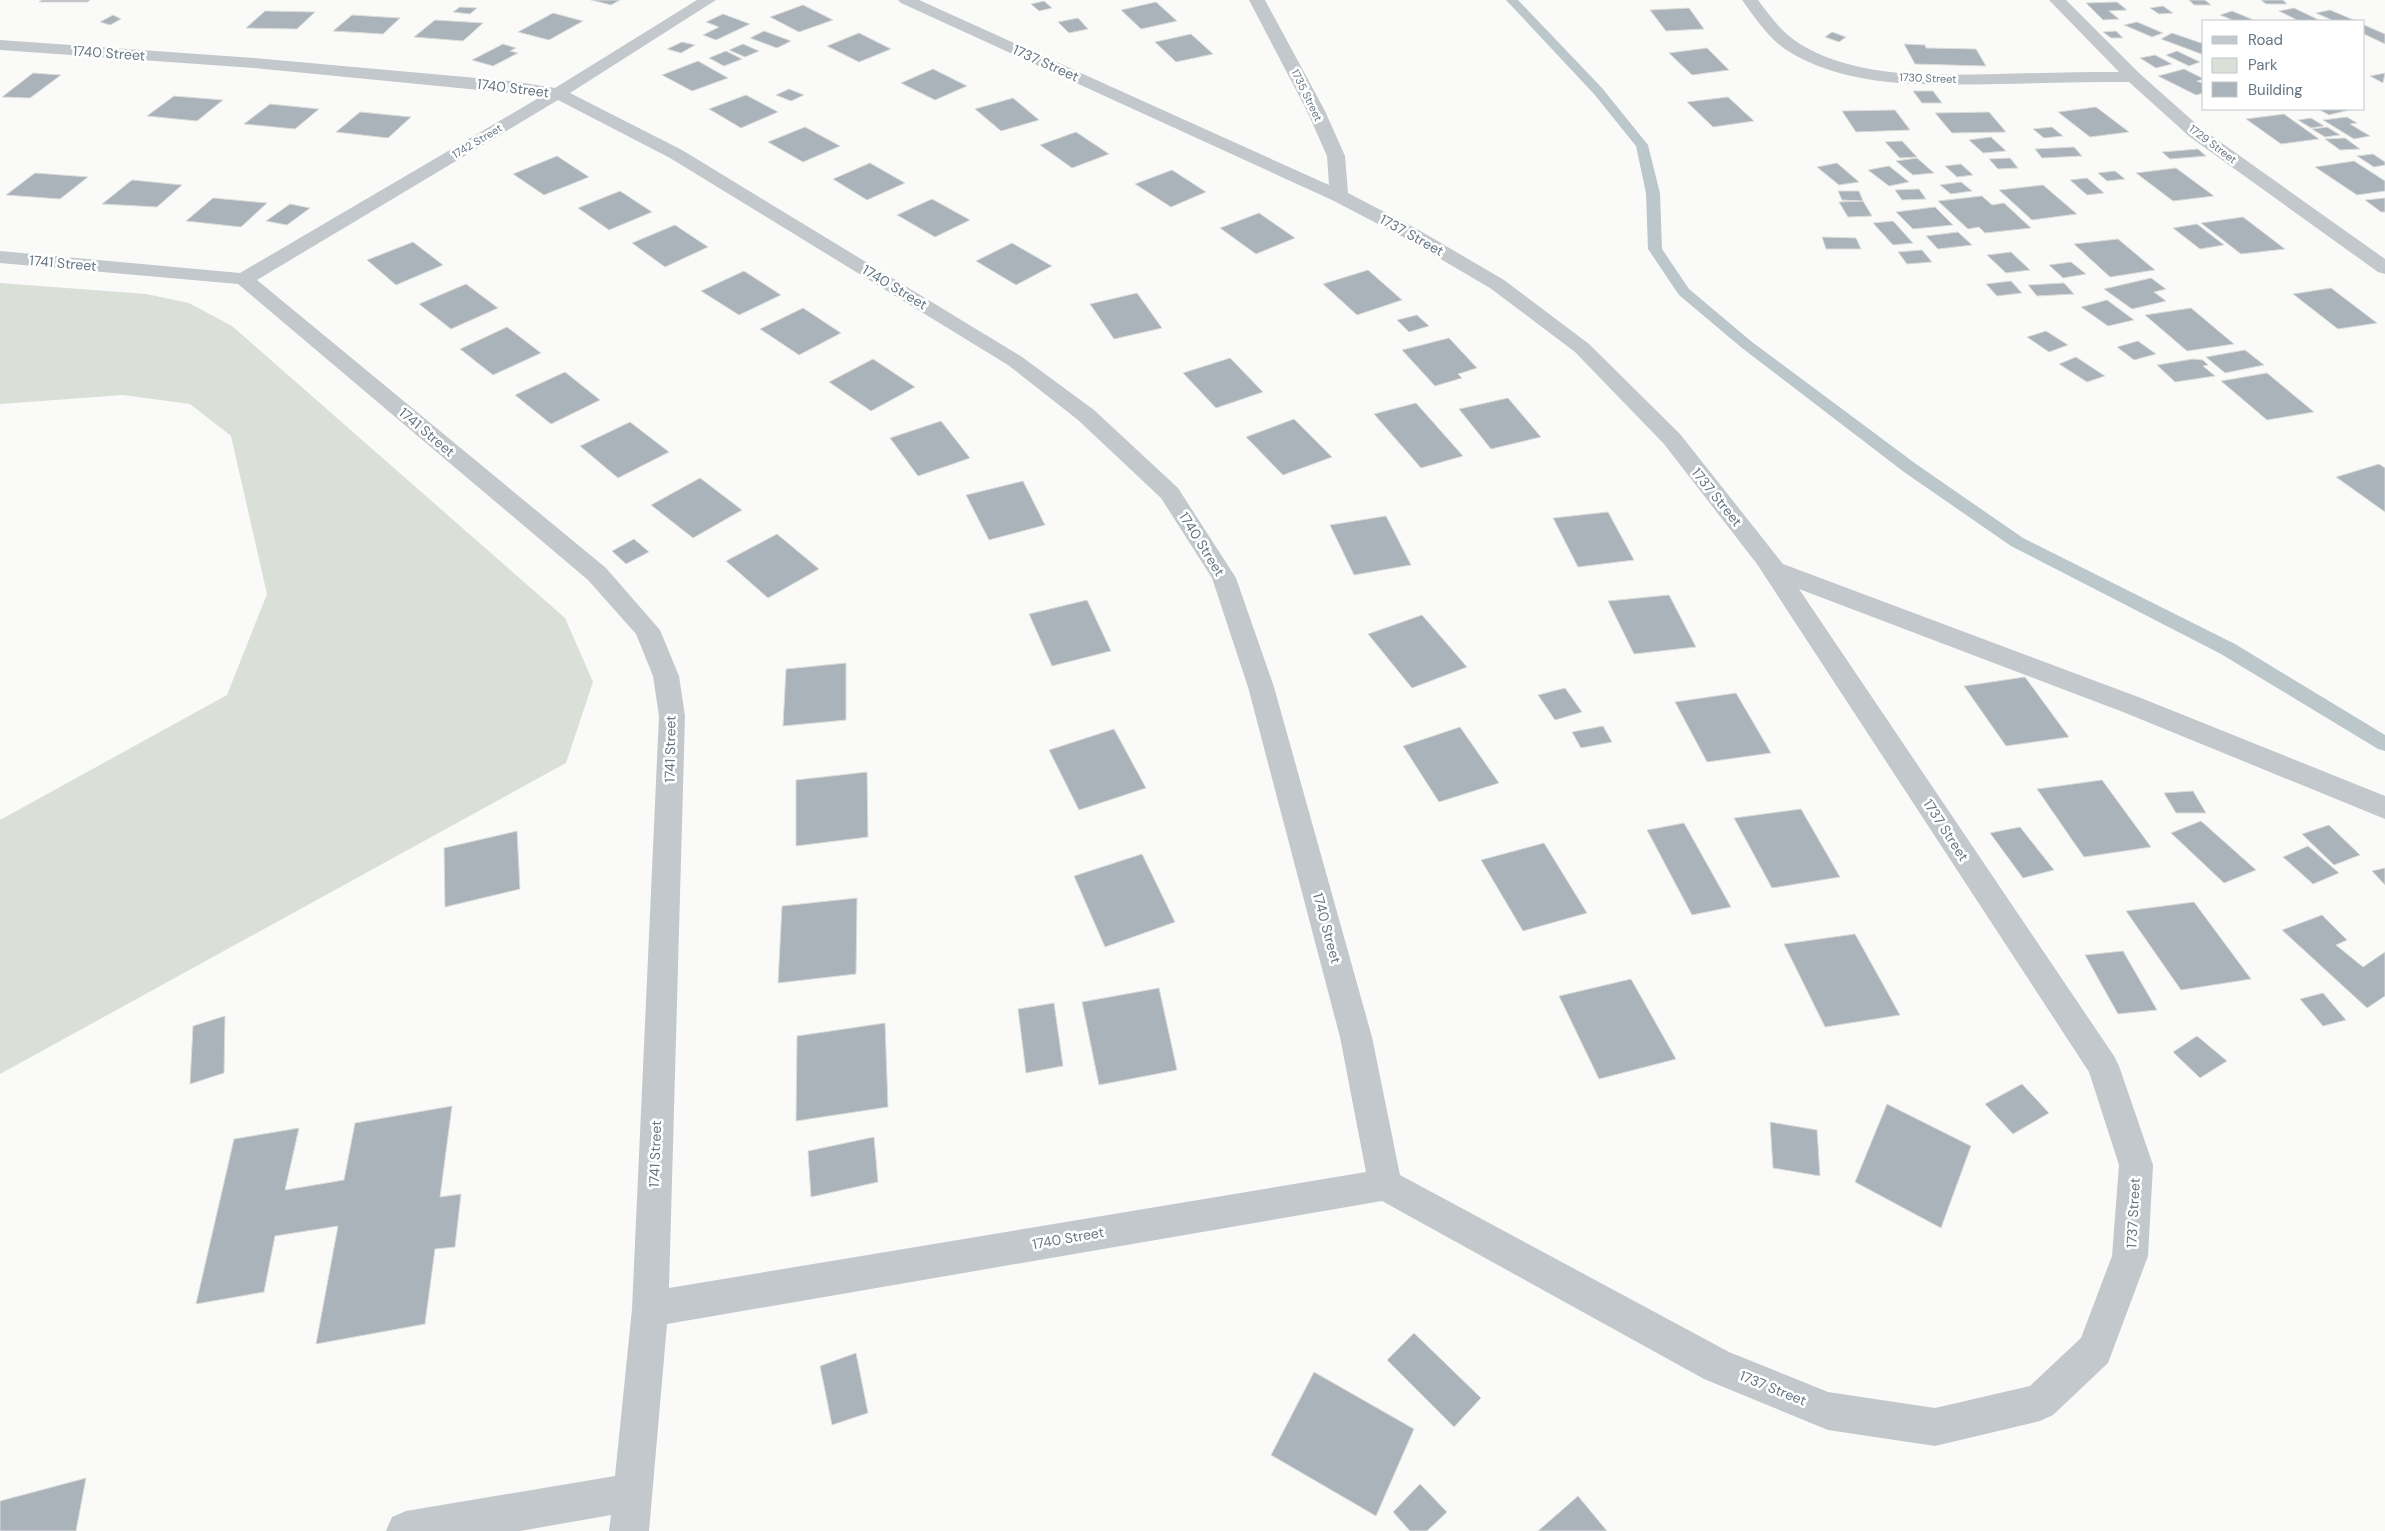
<svg xmlns="http://www.w3.org/2000/svg" width="2385" height="1531" font-family="'DM Sans',sans-serif">
	<style>
		.green { fill: #dadfd7 }
		.lines { fill: none; stroke-linecap: round; stroke-linejoin: round }
		.stream { fill: #bbc7cb; fill-rule: evenodd }
		.building { fill: #aab3b9; stroke: #dcdcda }
		.minor { fill: #c3c8cc; fill-rule: evenodd }
		.labels { text-anchor: middle; stroke-width: 5; stroke-linejoin: round; paint-order: stroke }
		.far-street-label { font-size: 11px; fill: #657683; stroke: #fff }
		.street-label { font-size: 14px; fill: #657683; stroke: #fff }
	</style>
	<rect width="100%" height="100%" fill="#fafaf8"/>
	<path class="green" d="M 0,283 L 146,294 L 189,303 L 232,326 L 565,618 L 593,682 L 566,763 L 0,1074 L 0,820 L 227,695 L 267,594 L 231,436 L 190,404 L 123,395 L 0,404 Z"/>
	<g class="lines">
		<path class="stream" d="M 1506,0 L 1518,0 L 1602,88 L 1648,145 L 1660,193 L 1662,249 L 1689,289 L 1752,342 L 1916,464 L 2023,538 L 2235,644 L 2385,735 L 2385,751 L 2378,749 L 2221,654 L 2011,546 L 1904,472 L 1742,348 L 1679,295 L 1648,249 L 1646,193 L 1636,146 L 1594,94 Z"/>
	</g>
	<path class="building" d="M 42,0 L 90,0 L 88,2 L 39,2 Z
		M 591,0 L 620,0 L 611,5 Z
		M 2189,0 L 2205,0 L 2211,5 L 2194,5 Z
		M 2261,0 L 2283,0 L 2287,4 L 2266,4 Z
		M 1044,1 L 1052,8 L 1039,11 L 1031,4 Z
		M 1156,2 L 1177,21 L 1141,29 L 1121,10 Z
		M 2117,2 L 2127,10 L 2109,11 L 2119,19 L 2103,20 L 2086,3 Z
		M 803,5 L 833,20 L 799,32 L 770,17 Z
		M 2163,6 L 2173,13 L 2159,14 L 2150,8 Z
		M 460,7 L 477,8 L 470,14 L 453,12 Z
		M 1689,8 L 1704,29 L 1666,31 L 1650,10 Z
		M 2294,8 L 2321,21 L 2299,21 L 2279,11 Z
		M 2330,10 L 2356,21 L 2334,21 L 2316,13 Z
		M 265,11 L 315,12 L 297,29 L 246,28 Z
		M 2232,11 L 2256,21 L 2235,21 L 2220,15 Z
		M 553,13 L 583,21 L 549,40 L 518,32 Z
		M 723,14 L 750,24 L 716,40 L 703,35 L 719,27 L 706,22 Z
		M 113,15 L 121,19 L 110,25 L 100,22 Z
		M 352,15 L 400,18 L 383,34 L 333,31 Z
		M 1078,18 L 1088,29 L 1069,33 L 1058,22 Z
		M 435,20 L 483,23 L 463,41 L 414,37 Z
		M 2137,22 L 2163,33 L 2152,37 L 2124,25 Z
		M 2364,25 L 2385,34 L 2385,44 L 2364,34 Z
		M 764,31 L 791,41 L 777,48 L 750,38 Z
		M 2116,31 L 2123,38 L 2111,38 L 2103,32 Z
		M 1832,32 L 1846,37 L 1839,42 L 1825,37 Z
		M 859,33 L 891,49 L 859,62 L 827,46 Z
		M 2172,33 L 2204,44 L 2204,55 L 2161,39 Z
		M 1191,34 L 1213,54 L 1176,62 L 1155,42 Z
		M 682,42 L 695,45 L 681,53 L 667,49 Z
		M 503,44 L 516,48 L 510,51 L 518,53 L 493,66 L 472,60 Z
		M 743,44 L 759,51 L 745,57 L 729,50 Z
		M 1904,44 L 1925,45 L 1926,48 L 1976,49 L 1986,66 L 1915,64 Z
		M 1707,48 L 1729,70 L 1692,75 L 1669,53 Z
		M 726,51 L 742,59 L 724,66 L 709,58 Z
		M 2177,51 L 2200,62 L 2189,66 L 2166,55 Z
		M 2155,55 L 2172,64 L 2156,68 L 2140,58 Z
		M 698,61 L 728,78 L 692,91 L 662,75 Z
		M 933,69 L 967,86 L 935,100 L 901,83 Z
		M 2184,69 L 2204,79 L 2197,81 L 2204,84 L 2204,93 L 2196,95 L 2158,76 Z
		M 33,73 L 61,75 L 30,98 L 2,97 Z
		M 2385,73 L 2383,83 L 2370,76 Z
		M 789,89 L 804,95 L 791,101 L 776,95 Z
		M 1913,91 L 1933,91 L 1942,103 L 1922,103 Z
		M 746,95 L 778,112 L 741,128 L 709,109 Z
		M 174,96 L 223,100 L 197,121 L 147,116 Z
		M 1728,97 L 1754,121 L 1713,127 L 1687,102 Z
		M 1013,98 L 1039,120 L 1001,131 L 975,109 Z
		M 270,104 L 319,109 L 295,129 L 244,124 Z
		M 2096,107 L 2129,132 L 2090,137 L 2058,112 Z
		M 2318,109 L 2353,109 L 2329,115 Z
		M 1895,110 L 1910,130 L 1856,132 L 1842,111 Z
		M 360,112 L 411,117 L 388,138 L 336,132 Z
		M 1989,112 L 2006,132 L 1952,133 L 1935,113 Z
		M 2284,114 L 2319,139 L 2281,144 L 2246,119 Z
		M 2347,117 L 2357,123 L 2350,124 L 2370,136 L 2354,139 L 2323,120 Z
		M 2311,118 L 2324,126 L 2311,128 L 2298,120 Z
		M 805,127 L 840,146 L 803,162 L 768,142 Z
		M 2052,127 L 2063,136 L 2044,138 L 2033,129 Z
		M 2327,127 L 2340,135 L 2325,137 L 2312,129 Z
		M 1076,132 L 1109,154 L 1072,168 L 1040,145 Z
		M 1991,137 L 2006,151 L 1983,153 L 1969,140 Z
		M 2345,138 L 2360,149 L 2340,150 L 2325,139 Z
		M 1902,141 L 1917,157 L 1900,158 L 1885,142 Z
		M 2074,147 L 2082,156 L 2042,158 L 2035,149 Z
		M 2198,149 L 2206,156 L 2170,159 L 2162,152 Z
		M 2373,154 L 2385,162 L 2385,165 L 2374,167 L 2357,156 Z
		M 557,156 L 589,177 L 544,195 L 513,174 Z
		M 1917,158 L 1934,173 L 1913,175 L 1896,161 Z
		M 2010,158 L 2018,168 L 1998,169 L 1989,159 Z
		M 2354,161 L 2385,181 L 2385,191 L 2357,195 L 2315,167 Z
		M 870,163 L 905,183 L 867,200 L 833,179 Z
		M 1837,163 L 1859,182 L 1839,185 L 1817,167 Z
		M 1961,164 L 1973,175 L 1957,177 L 1945,166 Z
		M 1889,166 L 1909,182 L 1889,186 L 1868,170 Z
		M 2176,168 L 2214,196 L 2173,201 L 2136,173 Z
		M 1172,170 L 1206,192 L 1171,207 L 1135,184 Z
		M 2115,171 L 2125,179 L 2107,181 L 2098,173 Z
		M 35,173 L 88,177 L 60,199 L 6,195 Z
		M 2087,178 L 2104,193 L 2087,195 L 2070,180 Z
		M 132,180 L 182,185 L 157,207 L 102,204 Z
		M 1961,182 L 1972,191 L 1951,194 L 1940,185 Z
		M 2043,185 L 2077,214 L 2032,220 L 1999,190 Z
		M 1919,189 L 1926,199 L 1902,200 L 1895,190 Z
		M 620,191 L 652,212 L 609,230 L 578,208 Z
		M 1838,191 L 1859,191 L 1863,201 L 1842,200 Z
		M 1982,196 L 1992,205 L 2004,203 L 2031,228 L 1985,233 L 1979,227 L 1968,229 L 1938,201 Z
		M 213,198 L 267,203 L 241,227 L 186,221 Z
		M 2385,198 L 2385,212 L 2381,212 L 2365,200 Z
		M 932,199 L 970,220 L 935,237 L 897,215 Z
		M 1863,201 L 1872,216 L 1848,217 L 1839,202 Z
		M 290,204 L 310,208 L 287,225 L 266,221 Z
		M 1935,207 L 1953,225 L 1913,229 L 1896,212 Z
		M 1259,213 L 1295,238 L 1256,254 L 1220,228 Z
		M 2243,217 L 2285,249 L 2241,254 L 2201,223 Z
		M 1893,221 L 1913,243 L 1893,245 L 1873,223 Z
		M 2197,224 L 2224,245 L 2200,249 L 2173,228 Z
		M 675,225 L 708,247 L 665,267 L 632,243 Z
		M 1958,232 L 1972,245 L 1938,249 L 1926,236 Z
		M 1822,237 L 1856,238 L 1861,249 L 1826,249 Z
		M 2118,239 L 2155,270 L 2110,277 L 2074,244 Z
		M 413,242 L 443,265 L 396,285 L 367,260 Z
		M 1012,243 L 1052,266 L 1016,285 L 976,261 Z
		M 1922,250 L 1932,262 L 1907,264 L 1898,252 Z
		M 2011,252 L 2030,270 L 2006,273 L 1987,255 Z
		M 2071,262 L 2086,274 L 2063,278 L 2049,265 Z
		M 1368,270 L 1402,300 L 1357,315 L 1323,284 Z
		M 744,271 L 781,295 L 739,315 L 701,291 Z
		M 2151,278 L 2166,289 L 2154,292 L 2166,301 L 2132,309 L 2104,289 Z
		M 2011,281 L 2022,293 L 1997,296 L 1986,284 Z
		M 2064,283 L 2074,294 L 2037,296 L 2028,285 Z
		M 466,284 L 498,308 L 451,329 L 419,304 Z
		M 2331,288 L 2377,323 L 2338,329 L 2293,294 Z
		M 1137,293 L 1162,328 L 1114,339 L 1090,304 Z
		M 2107,300 L 2134,320 L 2108,326 L 2081,307 Z
		M 803,308 L 841,333 L 799,355 L 760,329 Z
		M 2191,308 L 2234,344 L 2187,351 L 2145,315 Z
		M 1417,315 L 1429,326 L 1409,332 L 1397,320 Z
		M 507,327 L 541,353 L 493,375 L 460,349 Z
		M 2046,331 L 2068,345 L 2049,352 L 2027,337 Z
		M 1449,338 L 1477,368 L 1458,374 L 1462,378 L 1435,386 L 1402,350 Z
		M 2138,341 L 2156,354 L 2134,360 L 2117,347 Z
		M 2245,350 L 2264,365 L 2225,373 L 2206,357 Z
		M 2076,357 L 2105,376 L 2087,382 L 2059,364 Z
		M 1230,358 L 1263,392 L 1216,408 L 1183,373 Z
		M 873,359 L 915,387 L 871,411 L 829,382 Z
		M 2193,359 L 2203,360 L 2208,365 L 2203,366 L 2215,376 L 2175,382 L 2157,365 Z
		M 565,372 L 600,400 L 551,424 L 515,395 Z
		M 2267,373 L 2314,412 L 2267,420 L 2221,381 Z
		M 1508,398 L 1541,437 L 1491,449 L 1459,409 Z
		M 1416,403 L 1463,456 L 1421,468 L 1374,414 Z
		M 1294,419 L 1332,457 L 1283,475 L 1246,437 Z
		M 941,421 L 970,458 L 918,476 L 890,438 Z
		M 630,422 L 669,452 L 618,478 L 580,446 Z
		M 2379,464 L 2385,468 L 2385,512 L 2336,477 Z
		M 700,478 L 742,510 L 693,538 L 651,505 Z
		M 1023,481 L 1045,525 L 989,540 L 966,495 Z
		M 1608,512 L 1634,560 L 1578,567 L 1553,518 Z
		M 1386,516 L 1411,565 L 1354,575 L 1330,525 Z
		M 777,534 L 819,569 L 768,598 L 726,561 Z
		M 634,539 L 649,552 L 626,564 L 612,551 Z
		M 1669,595 L 1696,647 L 1634,654 L 1608,601 Z
		M 1087,600 L 1111,651 L 1052,666 L 1029,614 Z
		M 1422,615 L 1467,667 L 1412,688 L 1368,634 Z
		M 846,663 L 846,720 L 783,726 L 786,669 Z
		M 2025,677 L 2069,737 L 2006,746 L 1964,686 Z
		M 1565,688 L 1582,712 L 1555,720 L 1538,695 Z
		M 1736,693 L 1771,753 L 1707,762 L 1675,702 Z
		M 1603,726 L 1612,742 L 1581,748 L 1572,732 Z
		M 1460,727 L 1499,783 L 1439,802 L 1403,746 Z
		M 1114,729 L 1146,788 L 1079,810 L 1049,750 Z
		M 867,772 L 868,837 L 796,846 L 796,780 Z
		M 2102,780 L 2151,847 L 2084,857 L 2037,789 Z
		M 2193,791 L 2206,813 L 2176,813 L 2164,793 Z
		M 1801,809 L 1840,877 L 1772,888 L 1734,818 Z
		M 2201,821 L 2256,870 L 2224,883 L 2171,833 Z
		M 1684,823 L 1731,907 L 1692,915 L 1647,830 Z
		M 2329,825 L 2360,855 L 2334,865 L 2302,834 Z
		M 2020,827 L 2054,870 L 2023,878 L 1990,833 Z
		M 517,831 L 520,889 L 445,907 L 444,848 Z
		M 1544,843 L 1587,913 L 1523,931 L 1481,860 Z
		M 2308,846 L 2339,873 L 2313,884 L 2283,857 Z
		M 1142,854 L 1175,922 L 1105,947 L 1074,876 Z
		M 2385,868 L 2385,885 L 2372,871 Z
		M 857,898 L 856,974 L 778,983 L 782,906 Z
		M 2194,902 L 2251,979 L 2181,990 L 2126,911 Z
		M 2322,915 L 2347,940 L 2336,945 L 2363,967 L 2385,952 L 2385,996 L 2367,1008 L 2282,930 Z
		M 1855,934 L 1900,1015 L 1825,1027 L 1784,944 Z
		M 2123,951 L 2157,1010 L 2118,1014 L 2085,955 Z
		M 1631,979 L 1676,1059 L 1599,1079 L 1559,996 Z
		M 1159,988 L 1177,1070 L 1099,1085 L 1082,1002 Z
		M 2323,993 L 2346,1020 L 2323,1026 L 2300,999 Z
		M 1054,1003 L 1063,1066 L 1026,1073 L 1018,1009 Z
		M 225,1016 L 224,1073 L 190,1084 L 193,1026 Z
		M 885,1023 L 888,1107 L 796,1121 L 797,1036 Z
		M 2197,1036 L 2227,1061 L 2200,1078 L 2173,1052 Z
		M 2022,1084 L 2049,1113 L 2013,1134 L 1985,1104 Z
		M 1887,1104 L 1971,1146 L 1941,1228 L 1855,1182 Z
		M 452,1106 L 440,1197 L 461,1194 L 455,1247 L 435,1249 L 425,1324 L 316,1344 L 338,1226 L 275,1236 L 264,1292 L 196,1304 L 234,1139 L 299,1128 L 285,1190 L 344,1180 L 355,1123 Z
		M 1770,1122 L 1817,1130 L 1820,1176 L 1773,1168 Z
		M 874,1137 L 878,1182 L 811,1197 L 808,1151 Z
		M 1414,1333 L 1481,1398 L 1454,1427 L 1387,1360 Z
		M 856,1353 L 868,1413 L 832,1425 L 820,1366 Z
		M 1314,1372 L 1414,1429 L 1376,1516 L 1271,1455 Z
		M 86,1478 L 76,1531 L 0,1531 L 0,1501 Z
		M 1420,1484 L 1447,1512 L 1427,1531 L 1410,1531 L 1393,1512 Z
		M 1578,1496 L 1607,1531 L 1538,1531 Z"/>
	<g class="lines">
		<path class="minor" d="M 697,0 L 716,0 L 570,93 L 682,150 L 1022,357 L 1094,410 L 1178,488 L 1236,578 L 1274,687 L 1372,1037 L 1400,1175 L 1729,1352 L 1828,1392 L 1935,1408 L 2030,1386 L 2081,1338 L 2112,1256 L 2119,1165 L 2089,1072 L 1757,564 L 1664,444 L 1575,352 L 1490,288 L 1403,237 L 1332,200 L 901,3 L 898,0 L 919,0 L 1329,185 L 1327,156 L 1307,111 L 1249,0 L 1265,0 L 1325,111 L 1345,156 L 1348,193 L 1417,229 L 1504,280 L 1589,344 L 1680,434 L 1783,564 L 2141,698 L 2385,796 L 2385,819 L 2123,712 L 1799,589 L 2114,1056 L 2119,1066 L 2153,1165 L 2148,1256 L 2108,1363 L 2053,1415 L 2040,1421 L 1935,1446 L 1828,1430 L 1704,1379 L 1382,1201 L 667,1324 L 649,1531 L 609,1531 L 611,1515 L 520,1531 L 386,1531 L 392,1517 L 406,1511 L 615,1476 L 632,1309 L 659,716 L 653,676 L 636,634 L 588,580 L 238,284 L 0,263 L 0,251 L 240,273 L 542,96 L 254,68 L 0,50 L 0,40 L 254,58 L 511,81 L 555,88 ZM 558,100 L 670,158 L 1008,365 L 1078,420 L 1161,498 L 1212,578 L 1248,687 L 1340,1037 L 1366,1172 L 669,1288 L 685,716 L 679,676 L 660,630 L 606,568 L 257,280 Z
			M 1742,0 L 1758,0 C 1770,16 1782,33 1800,44 C 1858,79 1931,75 1997,74 C 2037,73 2078,72 2119,72 L 2049,0 L 2066,0 L 2139,73 L 2202,129 L 2385,259 L 2385,274 L 2378,272 L 2190,137 L 2129,82 C 2086,82 2042,83 1999,84 C 1929,85 1849,89 1788,51 C 1769,39 1755,18 1742,0 Z"/>
	</g>
	<g class="labels">
		<g class="far-street-label">
			<text transform="translate(1928 78) rotate(2)" y="4">1730 Street</text>
			<text transform="translate(1307 95) rotate(64)" y="4">1735 Street</text>
			<text transform="translate(477 141) rotate(-31)" y="4">1742 Street</text>
			<text transform="translate(2213 144) rotate(37)" y="4">1729 Street</text>
		</g>
		<g class="street-label">
			<text transform="translate(109 53) rotate(4)" y="5">1740 Street</text>
			<text transform="translate(1046 63) rotate(24)" y="5">1737 Street</text>
			<text transform="translate(513 88) rotate(7)" y="5">1740 Street</text>
			<text transform="translate(1412 235) rotate(29)" y="5">1737 Street</text>
			<text transform="translate(63 263) rotate(5)" y="5">1741 Street</text>
			<text transform="translate(895 287) rotate(31)" y="5">1740 Street</text>
			<text transform="translate(427 432) rotate(40)" y="5">1741 Street</text>
			<text transform="translate(1717 497) rotate(51)" y="5">1737 Street</text>
			<text transform="translate(1202 544) rotate(58)" y="5">1740 Street</text>
			<text transform="translate(670 749) rotate(-89)" y="5">1741 Street</text>
			<text transform="translate(1946 830) rotate(57)" y="5">1737 Street</text>
			<text transform="translate(1327 928) rotate(75)" y="5">1740 Street</text>
			<text transform="translate(655 1154) rotate(-88)" y="5">1741 Street</text>
			<text transform="translate(2133 1213) rotate(-87)" y="5">1737 Street</text>
			<text transform="translate(1068 1238) rotate(-10)" y="5">1740 Street</text>
			<text transform="translate(1773 1388) rotate(22)" y="5">1737 Street</text>
		</g>
	</g>
	<rect x="2202" y="20" width="162" height="90" fill="#ffffff" stroke="#c1c8cd"/>
	<rect x="2212" y="36" width="25" height="8" fill="#c3c8cc" stroke="#c1c8cd"/>
	<text x="2248" y="45" font-size="15" fill="#657683">Road</text>
	<rect x="2212" y="58" width="25" height="15" fill="#dadfd7" stroke="#c1c8cd"/>
	<text x="2248" y="70" font-size="15" fill="#657683">Park</text>
	<rect x="2212" y="82" width="25" height="15" fill="#aab3b9" stroke="#c1c8cd"/>
	<text x="2248" y="95" font-size="15" fill="#657683">Building</text>
</svg>
